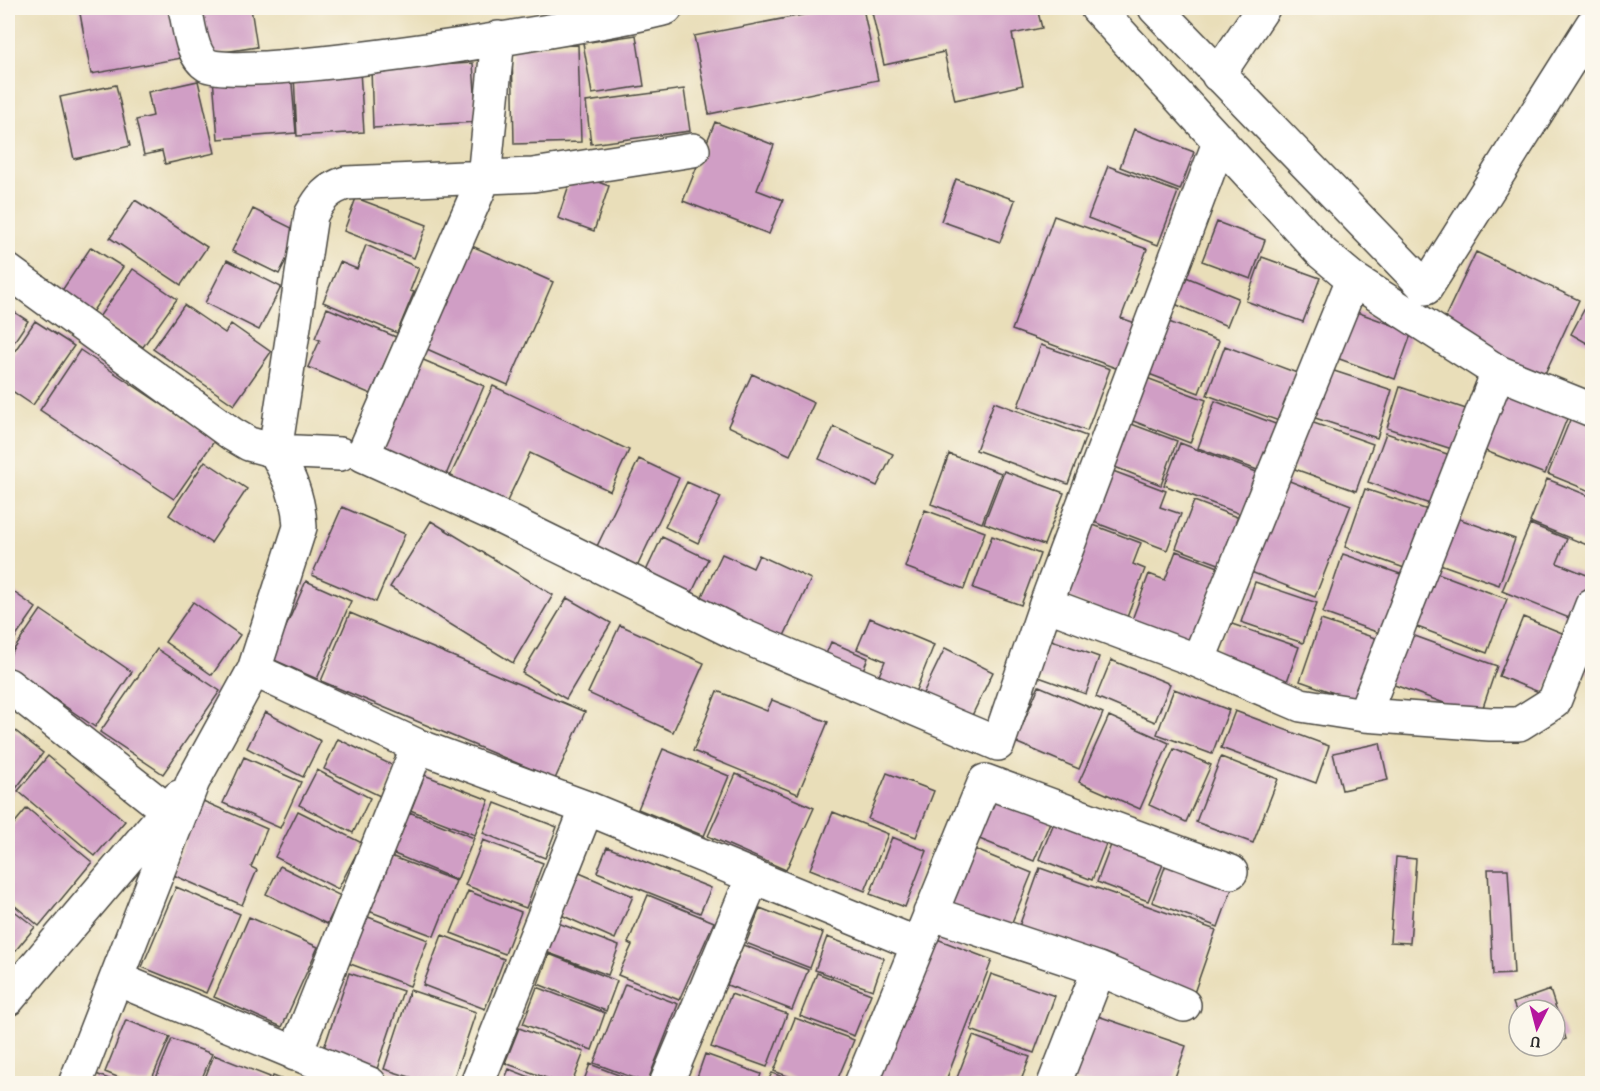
<svg xmlns="http://www.w3.org/2000/svg" width="1600" height="1091" font-family="Alegreya,serif">
	<style>
		.building { fill: #d09ec5 }
		.lines { fill: none; stroke-linecap: round; stroke-linejoin: round }
		.minor-casing { stroke: #484640; stroke-width: 36 }
		.minor { stroke: #fff; stroke-width: 33 }
	</style>
	<rect width="100%" height="100%" fill="#fbf7ec"/>
	<filter id="ink" filterUnits="userSpaceOnUse"><feTurbulence type="fractalNoise" baseFrequency=".0167" numOctaves="2"/><feDisplacementMap in="SourceGraphic" scale="12" xChannelSelector="R" yChannelSelector="G"/><feConvolveMatrix kernelMatrix="1 2 1 2 8 2 1 2 1" color-interpolation-filters="sRGB"/></filter>
	<filter id="wash" filterUnits="userSpaceOnUse"><feTurbulence type="fractalNoise" baseFrequency=".008" numOctaves="4" result="noise"/><feDisplacementMap in="SourceGraphic" scale="24" xChannelSelector="R" yChannelSelector="G"/><feGaussianBlur stdDeviation="1.35" result="paint"/><feColorMatrix in="noise" values="0 0 0 0 0 0 0 0 0 0 0 0 0 0 0 0 0 1.4 0 .05"/><feComposite in="paint" operator="in"/></filter>
	<g filter="url(#wash)">
		<rect width="100%" height="100%" fill="#e9deb9"/>
		<g id="blocks">
			<path class="building" d="M 79,8 L 179,8 L 188,57 L 91,74 Z
				M 197,8 L 251,8 L 257,47 L 204,55 Z
				M 548,8 L 570,8 L 551,16 Z
				M 838,8 L 863,8 L 878,80 L 709,114 L 694,36 Z
				M 871,8 L 1037,8 L 1042,28 L 1012,34 L 1023,85 L 955,100 L 944,52 L 884,65 Z
				M 636,35 L 644,86 L 592,94 L 583,43 Z
				M 578,45 L 581,142 L 514,144 L 512,47 Z
				M 473,63 L 477,122 L 373,128 L 371,69 Z
				M 360,71 L 364,132 L 297,136 L 294,75 Z
				M 291,72 L 296,133 L 218,139 L 213,78 Z
				M 198,81 L 215,153 L 165,164 L 162,151 L 144,155 L 136,120 L 153,116 L 148,92 Z
				M 116,85 L 130,146 L 74,159 L 60,97 Z
				M 684,89 L 690,131 L 591,144 L 586,102 Z
				M 715,122 L 774,145 L 757,190 L 783,200 L 769,234 L 683,201 Z
				M 1134,129 L 1194,152 L 1180,190 L 1120,167 Z
				M 1108,166 L 1178,192 L 1158,245 L 1088,218 Z
				M 573,173 L 609,186 L 594,231 L 558,218 Z
				M 956,179 L 1015,200 L 1000,242 L 941,221 Z
				M 356,198 L 427,225 L 414,258 L 344,231 Z
				M 135,200 L 207,247 L 181,285 L 110,238 Z
				M 253,209 L 300,232 L 279,274 L 232,251 Z
				M 1054,216 L 1147,249 L 1121,318 L 1141,325 L 1124,371 L 1012,330 Z
				M 1217,222 L 1265,240 L 1251,279 L 1202,261 Z
				M 366,245 L 419,268 L 410,291 L 414,292 L 397,333 L 323,302 L 340,262 L 357,269 Z
				M 472,246 L 553,282 L 508,385 L 427,349 Z
				M 91,247 L 123,267 L 88,318 L 57,298 Z
				M 1476,252 L 1579,300 L 1542,380 L 1438,332 Z
				M 1262,257 L 1320,278 L 1303,322 L 1246,301 Z
				M 227,260 L 281,287 L 259,330 L 205,303 Z
				M 133,269 L 177,299 L 143,347 L 99,317 Z
				M 1181,275 L 1238,298 L 1227,326 L 1170,302 Z
				M 1592,295 L 1592,346 L 1571,334 Z
				M 184,305 L 225,333 L 231,324 L 271,352 L 234,405 L 153,349 Z
				M 8,308 L 28,321 L 8,351 Z
				M 327,308 L 396,337 L 371,394 L 308,367 L 320,340 L 315,338 Z
				M 1351,310 L 1412,332 L 1395,379 L 1334,357 Z
				M 1161,319 L 1219,341 L 1199,393 L 1141,371 Z
				M 35,321 L 74,346 L 33,405 L 8,388 L 8,361 Z
				M 1041,345 L 1110,369 L 1087,431 L 1018,406 Z
				M 1225,346 L 1297,373 L 1279,421 L 1207,395 Z
				M 80,350 L 215,440 L 174,499 L 40,410 Z
				M 421,359 L 484,386 L 437,496 L 373,470 Z
				M 1328,369 L 1392,390 L 1377,438 L 1312,417 Z
				M 752,374 L 814,403 L 790,455 L 728,426 Z
				M 1136,374 L 1206,400 L 1190,443 L 1120,416 Z
				M 493,386 L 629,450 L 610,491 L 530,453 L 501,514 L 445,487 Z
				M 1400,387 L 1469,410 L 1455,450 L 1387,428 Z
				M 1502,389 L 1568,416 L 1545,474 L 1478,448 Z
				M 1215,401 L 1278,425 L 1260,471 L 1198,448 Z
				M 994,402 L 1086,436 L 1068,484 L 976,450 Z
				M 1572,415 L 1592,424 L 1592,492 L 1548,474 Z
				M 1118,419 L 1177,441 L 1161,485 L 1102,462 Z
				M 1308,421 L 1373,444 L 1356,491 L 1292,468 Z
				M 834,427 L 893,454 L 877,486 L 819,459 Z
				M 1386,433 L 1453,456 L 1435,506 L 1368,482 Z
				M 1180,443 L 1259,473 L 1243,515 L 1164,485 Z
				M 949,454 L 1001,473 L 982,523 L 931,504 Z
				M 639,459 L 679,478 L 628,586 L 587,567 Z
				M 205,461 L 247,489 L 211,543 L 169,515 Z
				M 1105,468 L 1166,491 L 1160,507 L 1181,514 L 1167,550 L 1086,519 Z
				M 1004,471 L 1064,493 L 1044,545 L 984,523 Z
				M 1547,479 L 1592,497 L 1592,547 L 1530,522 Z
				M 1287,480 L 1351,505 L 1315,597 L 1251,572 Z
				M 687,482 L 721,497 L 698,543 L 665,527 Z
				M 1365,489 L 1431,511 L 1410,570 L 1345,547 Z
				M 1194,501 L 1242,519 L 1224,566 L 1176,548 Z
				M 342,507 L 405,534 L 376,602 L 312,575 Z
				M 925,510 L 985,532 L 964,589 L 905,567 Z
				M 1454,517 L 1515,539 L 1499,585 L 1437,563 Z
				M 431,521 L 553,595 L 513,663 L 390,587 Z
				M 1088,523 L 1141,543 L 1133,564 L 1145,569 L 1126,620 L 1060,595 Z
				M 1530,524 L 1567,539 L 1557,563 L 1592,577 L 1592,589 L 1579,622 L 1502,591 Z
				M 992,536 L 1040,554 L 1021,605 L 973,588 Z
				M 662,537 L 708,559 L 684,609 L 638,588 Z
				M 1176,551 L 1221,568 L 1191,648 L 1130,625 L 1149,574 L 1165,580 Z
				M 722,554 L 753,568 L 759,555 L 811,579 L 774,657 L 693,615 Z
				M 1343,554 L 1409,577 L 1388,636 L 1323,613 Z
				M 1432,571 L 1507,599 L 1487,653 L 1412,625 Z
				M 306,581 L 351,601 L 317,679 L 272,659 Z
				M 1255,582 L 1317,603 L 1303,643 L 1241,622 Z
				M 8,588 L 36,608 L 8,648 Z
				M 567,598 L 611,623 L 566,699 L 522,673 Z
				M 193,602 L 240,635 L 212,675 L 165,642 Z
				M 41,610 L 132,672 L 95,727 L 8,667 L 8,658 Z
				M 350,613 L 585,712 L 555,779 L 321,681 Z
				M 1523,617 L 1567,635 L 1544,694 L 1499,676 Z
				M 870,618 L 934,645 L 910,705 L 873,690 L 885,661 L 857,649 Z
				M 1321,620 L 1384,641 L 1362,703 L 1300,681 Z
				M 1229,623 L 1299,647 L 1285,687 L 1214,663 Z
				M 620,625 L 704,663 L 673,732 L 588,693 Z
				M 1404,632 L 1497,666 L 1480,716 L 1386,682 Z
				M 1049,639 L 1099,657 L 1086,694 L 1036,676 Z
				M 831,642 L 868,658 L 855,689 L 818,673 Z
				M 945,648 L 993,672 L 965,730 L 917,706 Z
				M 157,649 L 220,691 L 163,774 L 100,732 Z
				M 1592,655 L 1592,675 L 1586,672 Z
				M 1111,660 L 1170,684 L 1155,722 L 1096,697 Z
				M 1039,686 L 1103,713 L 1079,769 L 1015,742 Z
				M 1174,689 L 1229,710 L 1212,754 L 1157,734 Z
				M 717,691 L 767,711 L 772,700 L 828,722 L 798,794 L 693,751 Z
				M 1235,711 L 1329,746 L 1316,783 L 1221,748 Z
				M 265,712 L 321,741 L 303,777 L 247,748 Z
				M 1109,716 L 1169,743 L 1140,809 L 1079,782 Z
				M 8,725 L 43,753 L 8,799 Z
				M 338,739 L 396,767 L 382,797 L 324,769 Z
				M 1380,743 L 1388,780 L 1342,790 L 1333,753 Z
				M 663,749 L 729,776 L 704,836 L 638,809 Z
				M 1174,749 L 1211,765 L 1186,822 L 1149,805 Z
				M 48,756 L 125,821 L 95,856 L 18,791 Z
				M 244,757 L 301,782 L 280,828 L 223,803 Z
				M 1221,757 L 1278,779 L 1253,843 L 1196,822 Z
				M 317,770 L 370,798 L 353,833 L 299,805 Z
				M 419,773 L 489,800 L 475,835 L 405,808 Z
				M 887,773 L 934,791 L 916,837 L 868,819 Z
				M 736,774 L 814,808 L 786,870 L 708,836 Z
				M 986,788 L 1053,815 L 1034,861 L 967,834 Z
				M 203,801 L 267,829 L 251,867 L 257,870 L 242,905 L 171,874 Z
				M 495,803 L 557,827 L 545,858 L 483,833 Z
				M 27,808 L 92,862 L 39,926 L 8,900 L 8,831 Z
				M 298,811 L 362,843 L 338,889 L 275,857 Z
				M 409,812 L 474,838 L 457,880 L 392,853 Z
				M 833,812 L 888,834 L 865,891 L 810,869 Z
				M 1056,818 L 1108,839 L 1092,880 L 1039,859 Z
				M 892,837 L 927,851 L 905,907 L 870,894 Z
				M 1114,837 L 1166,857 L 1148,901 L 1097,882 Z
				M 483,840 L 543,863 L 526,908 L 465,885 Z
				M 607,847 L 711,888 L 700,913 L 597,872 Z
				M 969,847 L 1032,873 L 1008,932 L 945,906 Z
				M 388,855 L 456,881 L 434,936 L 366,910 Z
				M 1396,857 L 1416,859 L 1410,943 L 1390,942 Z
				M 1168,859 L 1234,883 L 1218,927 L 1152,902 Z
				M 280,866 L 341,896 L 327,924 L 266,894 Z
				M 1040,868 L 1216,930 L 1194,993 L 1017,932 Z
				M 1488,869 L 1508,869 L 1514,974 L 1493,975 Z
				M 577,872 L 633,896 L 615,939 L 559,914 Z
				M 176,887 L 240,914 L 206,993 L 142,967 Z
				M 468,891 L 521,912 L 505,954 L 451,933 Z
				M 648,895 L 714,922 L 679,1000 L 618,975 L 632,945 L 628,943 Z
				M 8,906 L 35,927 L 11,956 L 8,952 Z
				M 760,908 L 823,933 L 810,968 L 746,943 Z
				M 363,915 L 428,940 L 410,986 L 345,962 Z
				M 249,917 L 318,947 L 282,1027 L 214,997 Z
				M 550,920 L 619,946 L 608,975 L 538,949 Z
				M 442,935 L 504,959 L 485,1009 L 423,985 Z
				M 929,936 L 992,960 L 945,1083 L 887,1083 L 874,1079 Z
				M 827,937 L 884,958 L 873,990 L 815,970 Z
				M 743,945 L 808,970 L 792,1010 L 727,985 Z
				M 549,954 L 617,981 L 606,1011 L 538,984 Z
				M 349,973 L 403,991 L 376,1072 L 322,1054 Z
				M 817,973 L 871,994 L 854,1036 L 800,1016 Z
				M 991,974 L 1055,996 L 1034,1053 L 971,1030 Z
				M 625,984 L 678,1004 L 647,1083 L 594,1063 Z
				M 537,987 L 605,1013 L 592,1050 L 523,1024 Z
				M 410,990 L 476,1012 L 452,1083 L 429,1083 L 384,1069 Z
				M 1550,990 L 1566,1039 L 1555,1043 L 1555,1010 L 1519,1010 L 1519,1018 L 1513,1003 Z
				M 731,994 L 787,1014 L 767,1067 L 711,1047 Z
				M 1089,1013 L 1186,1046 L 1173,1083 L 1084,1083 L 1067,1077 Z
				M 795,1018 L 854,1040 L 836,1083 L 806,1083 L 774,1071 Z
				M 126,1020 L 170,1037 L 150,1083 L 132,1083 L 105,1072 Z
				M 519,1028 L 584,1052 L 572,1083 L 560,1083 L 505,1063 Z
				M 973,1036 L 1030,1057 L 1020,1083 L 955,1083 Z
				M 172,1039 L 212,1054 L 200,1083 L 154,1083 Z
				M 705,1054 L 761,1074 L 758,1083 L 695,1083 Z
				M 214,1055 L 270,1077 L 267,1083 L 203,1083 Z
				M 590,1064 L 639,1083 L 583,1083 Z
				M 509,1069 L 545,1083 L 503,1083 Z
				M 772,1073 L 798,1083 L 767,1083 Z
				M 96,1074 L 119,1083 L 92,1083 Z
				M 273,1076 L 291,1083 L 270,1083 Z"/>
		</g>
	</g>
	<g filter="url(#ink)">
		<use href="#blocks" fill-opacity="0" stroke="#484640" stroke-width="1.5"/>
		<g class="lines">
			<g class="minor-casing">
				<path id="minor" d="M 185,8 C 189,24 191,56 207,65 C 241,84 613,24 666,8
					M 1097,8 L 1322,253 L 1353,279 L 1498,372 L 1592,410
					M 1155,8 L 1426,288 L 1592,25
					M 498,38 L 484,178 L 363,455 L 502,518 L 738,634 L 998,744 L 1046,604 L 1220,140
					M 1218,75 L 1263,8
					M 8,271 L 232,434 L 249,444 L 275,451 L 340,454
					M 1046,604 L 1198,661 L 1301,705 L 1364,715 L 1490,724 L 1519,724 L 1554,702 L 1592,605
					M 1198,661 L 1353,279
					M 254,670 L 418,746 L 587,808 L 917,944
					M 8,685 L 167,810
					M 1364,715 L 1498,372
					M 930,913 L 1099,969 L 1184,1005
					M 117,979 L 370,1084
					M 8,999 L 179,797
					M 295,1054 L 418,746
					M 75,1084 L 193,781 L 254,670 L 300,527 C 299,497 289,477 275,451 L 311,215 C 320,198 327,189 346,183 L 533,175 L 693,150
					M 477,1084 L 587,808
					M 666,1084 L 753,877
					M 861,1084 L 985,781 L 1231,872
					M 1054,1084 L 1099,969"/>
			</g>
			<use href="#minor" class="minor"/>
		</g>
	</g>
	<rect width="1600" height="1091" fill="none" stroke="#fbf7ec" stroke-width="30"/>
	<g transform="translate(1537 1028) rotate(186)"><circle r="28" fill="#fbf7ec" stroke="#a8a59f" stroke-width="1.5"/>
	<path d="M0-4.5L10 22L0 15L-10 22Z" fill="#b5179e"/>
	<text y="-9" font-size="16" font-weight="bold" text-anchor="middle" fill="#2b2b2b">U</text>
	</g>
</svg>
